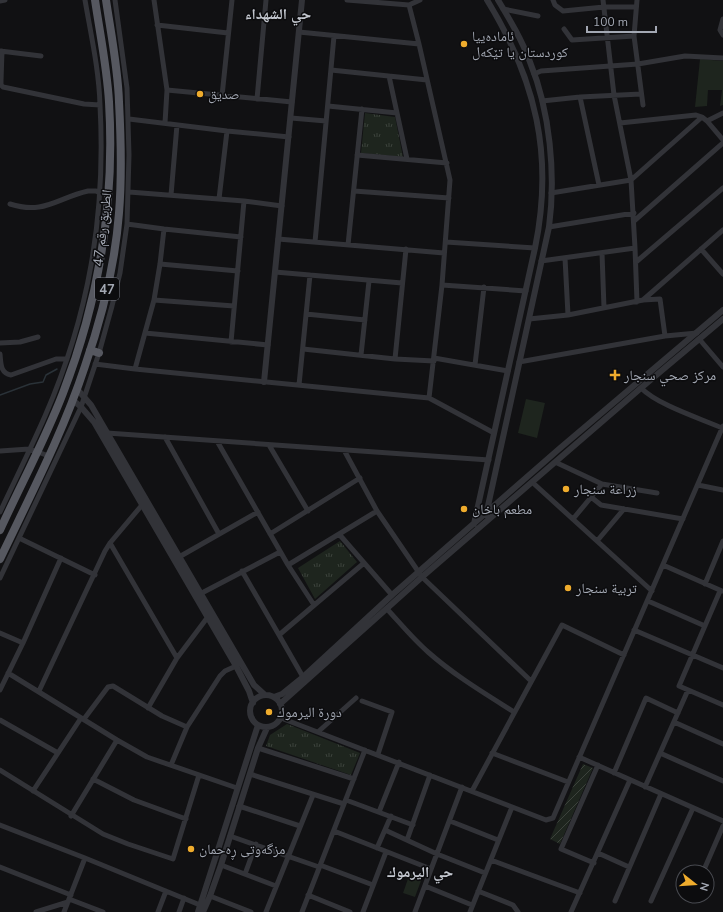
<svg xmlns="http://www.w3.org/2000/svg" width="723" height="912" font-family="'Nunito Sans','Noto Naskh Arabic',sans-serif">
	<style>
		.grass { fill: #1e251e }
		.park { fill: url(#park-tufts) }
		.garden { fill: url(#garden-furrows) }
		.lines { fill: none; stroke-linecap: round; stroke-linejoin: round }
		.stream { stroke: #2a3238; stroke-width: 1.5 }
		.minor { stroke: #323338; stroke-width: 5 }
		.tertiary { stroke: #323338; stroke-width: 6 }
		.trunk { stroke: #565860; stroke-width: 8 }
		.poi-dot { fill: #efac2d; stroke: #0c0c0e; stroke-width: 1.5 }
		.labels { text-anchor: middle; stroke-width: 3; stroke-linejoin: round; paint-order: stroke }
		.shield { fill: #0c0c0e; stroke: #767982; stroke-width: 1 }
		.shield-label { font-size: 13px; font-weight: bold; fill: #a3a8b3 }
		.poi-label { font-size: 14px; fill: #a3a8b3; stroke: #0c0c0e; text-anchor: start }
		.street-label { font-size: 14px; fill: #a3a8b3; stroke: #0c0c0e }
		.neighbourhood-label { font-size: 15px; font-weight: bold; fill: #c3c7cf; stroke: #0c0c0e }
	</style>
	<defs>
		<pattern id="park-tufts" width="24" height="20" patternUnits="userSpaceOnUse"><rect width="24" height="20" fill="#1e251e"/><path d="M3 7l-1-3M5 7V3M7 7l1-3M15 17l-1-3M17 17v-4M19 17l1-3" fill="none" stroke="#3c423c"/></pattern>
		<pattern id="garden-furrows" width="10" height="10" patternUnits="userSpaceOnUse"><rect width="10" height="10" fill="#1e251e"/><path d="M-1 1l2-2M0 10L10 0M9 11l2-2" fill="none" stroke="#3c423c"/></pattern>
	</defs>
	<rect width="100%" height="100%" fill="#111113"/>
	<path class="grass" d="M 700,59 L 723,61 L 723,105 L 720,106 L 722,90 L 708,90 L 707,106 L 695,107 Z
		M 526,399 L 545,403 L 537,438 L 518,433 Z
		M 410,873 L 422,878 L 415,897 L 403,893 Z"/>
	<path class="park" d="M 365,113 L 395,117 L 403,157 L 361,153 Z
		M 340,541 L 357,562 L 315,599 L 298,568 Z
		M 287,724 L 360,753 L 351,775 L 266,746 L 270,735 Z"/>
	<path class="garden" d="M 583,764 L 593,768 L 560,844 L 550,839 Z"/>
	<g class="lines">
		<path class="stream" d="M 0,395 L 30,384 L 43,382 L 46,375 L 57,369"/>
		<path class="minor" d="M 154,0 L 167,90 L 165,123
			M 347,0 L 409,5 L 420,0
			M 553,0 L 555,5 L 563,11 L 604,7 L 636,7
			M 603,0 L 614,95 L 631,180 L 635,248 L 637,302
			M 637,0 L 634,36 L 643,105
			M 0,1 L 5,0
			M 409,5 L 419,44 L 450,180 L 442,285 L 429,398
			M 503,9 L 538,16
			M 723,19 L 720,30 L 723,35
			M 157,25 L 228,33
			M 564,29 L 572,40 L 634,36
			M 299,32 L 419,44
			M 0,51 L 41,56
			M 2,51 L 1,81 L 1,85 L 3,87 L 84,104 L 100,105
			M 331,70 L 427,80
			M 534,74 L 541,71 L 638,64 L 685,56 L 723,58
			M 389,76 L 407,159
			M 167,90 L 292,102
			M 222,96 L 232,0
			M 580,97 L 599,185
			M 257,99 L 266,0
			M 542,101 L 580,97 L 641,94
			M 328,106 L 397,113
			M 291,118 L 326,121
			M 129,119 L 227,131 L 289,137
			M 707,121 L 723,113
			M 620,123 L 696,115 L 702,117
			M 357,155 L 447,163
			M 354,191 L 449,198
			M 129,192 L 244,201 L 282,206
			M 551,193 L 631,180 L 702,117 L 707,121 L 723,140
			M 171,195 L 177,125
			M 219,199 L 227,131
			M 10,204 C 44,215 57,198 88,191 L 96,191 L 100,193
			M 634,221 L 723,143
			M 127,224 L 164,229 L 241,237
			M 549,227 L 634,213
			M 278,239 L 444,253
			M 315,242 L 334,36
			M 446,242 L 535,248
			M 348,245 L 362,109
			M 701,249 L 723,274
			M 602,253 L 604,308
			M 565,258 L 568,315
			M 541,261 L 635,248
			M 636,262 L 723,188
			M 160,264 L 238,271
			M 275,272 L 402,283
			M 442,285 L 526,291
			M 154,300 L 234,306
			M 643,300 L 723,230
			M 306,314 L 365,320
			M 529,319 L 568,315 L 643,300 L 660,299 L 665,336
			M 145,333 L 268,345
			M 700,340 L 723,367
			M 231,342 L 244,201
			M 0,343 L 20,342 L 38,337
			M 303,349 L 395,359 L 434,361
			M 0,354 C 1,363 0,373 11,375 L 56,359 L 67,359
			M 361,355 L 369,281
			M 434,358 L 508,371
			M 395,359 L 406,249
			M 519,362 L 665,336 L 697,333
			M 95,364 L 135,369 L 429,398 L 494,433
			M 475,365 L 484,287
			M 135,369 L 154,300 L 160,264 L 164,229
			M 299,385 L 310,275
			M 641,388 C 658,405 699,418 722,428
			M 107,433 L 489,460
			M 165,437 L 219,534
			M 217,441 L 288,565 L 314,605
			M 269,445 L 308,511
			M 344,450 L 377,511 L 422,577 L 531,681
			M 0,451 L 29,449 L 49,456
			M 555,462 L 602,484 L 657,493
			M 532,482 L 652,591
			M 698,485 L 723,490
			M 591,497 L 601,505 L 683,519
			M 0,512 C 15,480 31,448 45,416 C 89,315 106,215 100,105 C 99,70 91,35 85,0
			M 573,519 L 602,484
			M 270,534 L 360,478
			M 339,534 L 392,595
			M 19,538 L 95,575
			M 597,541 L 624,509
			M 110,543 L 177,658
			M 179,557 L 258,512
			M 288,565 L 377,511
			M 663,565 L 722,591
			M 242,571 L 279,635
			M 0,578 L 81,407 L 99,353 L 112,306 L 120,273 L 127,224 L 129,155 L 127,88 L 115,0
			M 705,584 L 723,541
			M 720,591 L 679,686 L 723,705
			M 198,595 L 280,552
			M 648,601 L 705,626
			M 387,609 C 400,623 413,639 428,652 C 454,675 484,693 514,712
			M 634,630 L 723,668
			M 0,633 L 23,643
			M 8,673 L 117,740 L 147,757 L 237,788
			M 303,677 L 279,635 L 364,563
			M 0,690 L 23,643 L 61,558
			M 39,691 L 105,551 L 110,543 L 142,505
			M 362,701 L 392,712 L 378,754
			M 148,708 L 177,658 L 207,618
			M 281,718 L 546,820 L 553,818 L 723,426
			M 84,719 L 108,687 L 113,686 L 162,716 L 187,727
			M 0,720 L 58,753
			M 674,722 L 723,744
			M 319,731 L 356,698
			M 258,748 L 354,779
			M 492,753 L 568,782
			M 660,753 L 723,781
			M 579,757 L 723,821
			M 171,765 L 187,727 L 220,676 L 225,671 L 236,666
			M 0,770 L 103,834 L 128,844 L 173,859 L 199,775
			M 614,773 L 646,698 L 678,713
			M 250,774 L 344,804
			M 93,779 L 134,800 L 186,819
			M 645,787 L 688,690
			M 33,791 L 81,718
			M 472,791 L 562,625 L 624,655
			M 346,800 L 413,825
			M 239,806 L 300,826
			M 379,812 L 399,762
			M 71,816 L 117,740
			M 450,821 L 498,840
			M 0,825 L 85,858 L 200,905
			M 385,830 L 437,854 L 485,873
			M 334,831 L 431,869
			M 230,836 L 319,867
			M 407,840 L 430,775
			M 377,848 L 391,816
			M 598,853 L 629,867
			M 491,860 L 580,893
			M 594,863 L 561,849 L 598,765
			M 221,865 L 276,886
			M 320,865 L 373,885
			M 0,867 L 71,895
			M 703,872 L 723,826
			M 245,874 L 256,844
			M 425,886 L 472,905
			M 478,891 L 513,905 L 518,912
			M 308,895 L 350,912
			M 210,896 L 251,912
			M 692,898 L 692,896
			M 69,899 L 103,912
			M 615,901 L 661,794
			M 651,901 L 693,808
			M 36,912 L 68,902
			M 64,912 L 85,858
			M 158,912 L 166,891
			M 179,912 L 184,898
			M 266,912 L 313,795
			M 302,912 L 365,750
			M 363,912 L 386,852
			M 415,912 L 462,787
			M 470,912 L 512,807
			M 571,912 L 630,780"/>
		<path class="tertiary" d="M 264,382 L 302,0
			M 77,389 L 91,405 L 254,685 L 265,695
			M 73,400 L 81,407 L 94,422 L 236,666 L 249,691 L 253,703
			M 486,515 L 549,227 C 556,175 550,111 530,62 C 522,40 510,20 498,0
			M 474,524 L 535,248 C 554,156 536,80 487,0
			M250 711a16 16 0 1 1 32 0a16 16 0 1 1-32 0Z
			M 274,697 L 282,694 L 303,677 L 392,595 L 559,449 L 723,310
			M 280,704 L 422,577 L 641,388 L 723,319
			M 198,912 L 258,725
			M 203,912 L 210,896 L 221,865 L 258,748 L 267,728"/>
		<path class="trunk" d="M 90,350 L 99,353
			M 0,530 C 21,484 45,440 63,393 C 99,300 115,201 109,102 C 107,68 100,34 95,0
			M 0,559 C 30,496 63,433 85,366 C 102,317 115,265 119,213 C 122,176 121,139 119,102 C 118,68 111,34 106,0"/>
	</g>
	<g class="poi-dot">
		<circle cx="464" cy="44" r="4"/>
		<circle cx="200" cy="94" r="4"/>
		<path d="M613 369h4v4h4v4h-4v4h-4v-4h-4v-4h4z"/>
		<circle cx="566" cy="489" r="4"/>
		<circle cx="464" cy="509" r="4"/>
		<circle cx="568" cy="588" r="4"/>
		<circle cx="269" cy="712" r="4"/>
		<circle cx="191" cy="849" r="4"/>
	</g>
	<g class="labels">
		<rect class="shield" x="95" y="278" width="24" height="22" rx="3"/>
		<g class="shield-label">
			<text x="107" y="294">47</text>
		</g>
		<g class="poi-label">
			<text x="472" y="41">ئامادەییا<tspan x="472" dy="16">کوردستان یا تێکەل</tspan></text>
			<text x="208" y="99">صديق</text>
			<text x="624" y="380">مركز صحي سنجار</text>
			<text x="574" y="494">زراعة سنجار</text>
			<text x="472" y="514">مطعم باخان</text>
			<text x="576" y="593">تربية سنجار</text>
			<text x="277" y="717">دورة اليرموك</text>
			<text x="199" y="854">مزگه‌وتی ڕه‌حمان</text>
		</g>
		<g class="street-label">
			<text transform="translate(102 228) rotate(-83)" y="5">الطريق رقم 47</text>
		</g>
		<g class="neighbourhood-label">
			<text x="278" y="19">حي الشهداء</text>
			<text x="420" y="877">حي اليرموك</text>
		</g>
	</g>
	<g transform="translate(695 884) rotate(107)"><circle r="19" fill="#0c0c0e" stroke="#484a50"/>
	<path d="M0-3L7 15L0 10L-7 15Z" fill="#efac2d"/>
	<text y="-6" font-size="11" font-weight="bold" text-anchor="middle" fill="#a3a8b3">N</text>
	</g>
	<path d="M587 26v6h69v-6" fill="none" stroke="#a3a8b3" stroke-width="2"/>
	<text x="593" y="26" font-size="12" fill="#a3a8b3" stroke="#0c0c0e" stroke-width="3" paint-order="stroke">100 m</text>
</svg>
